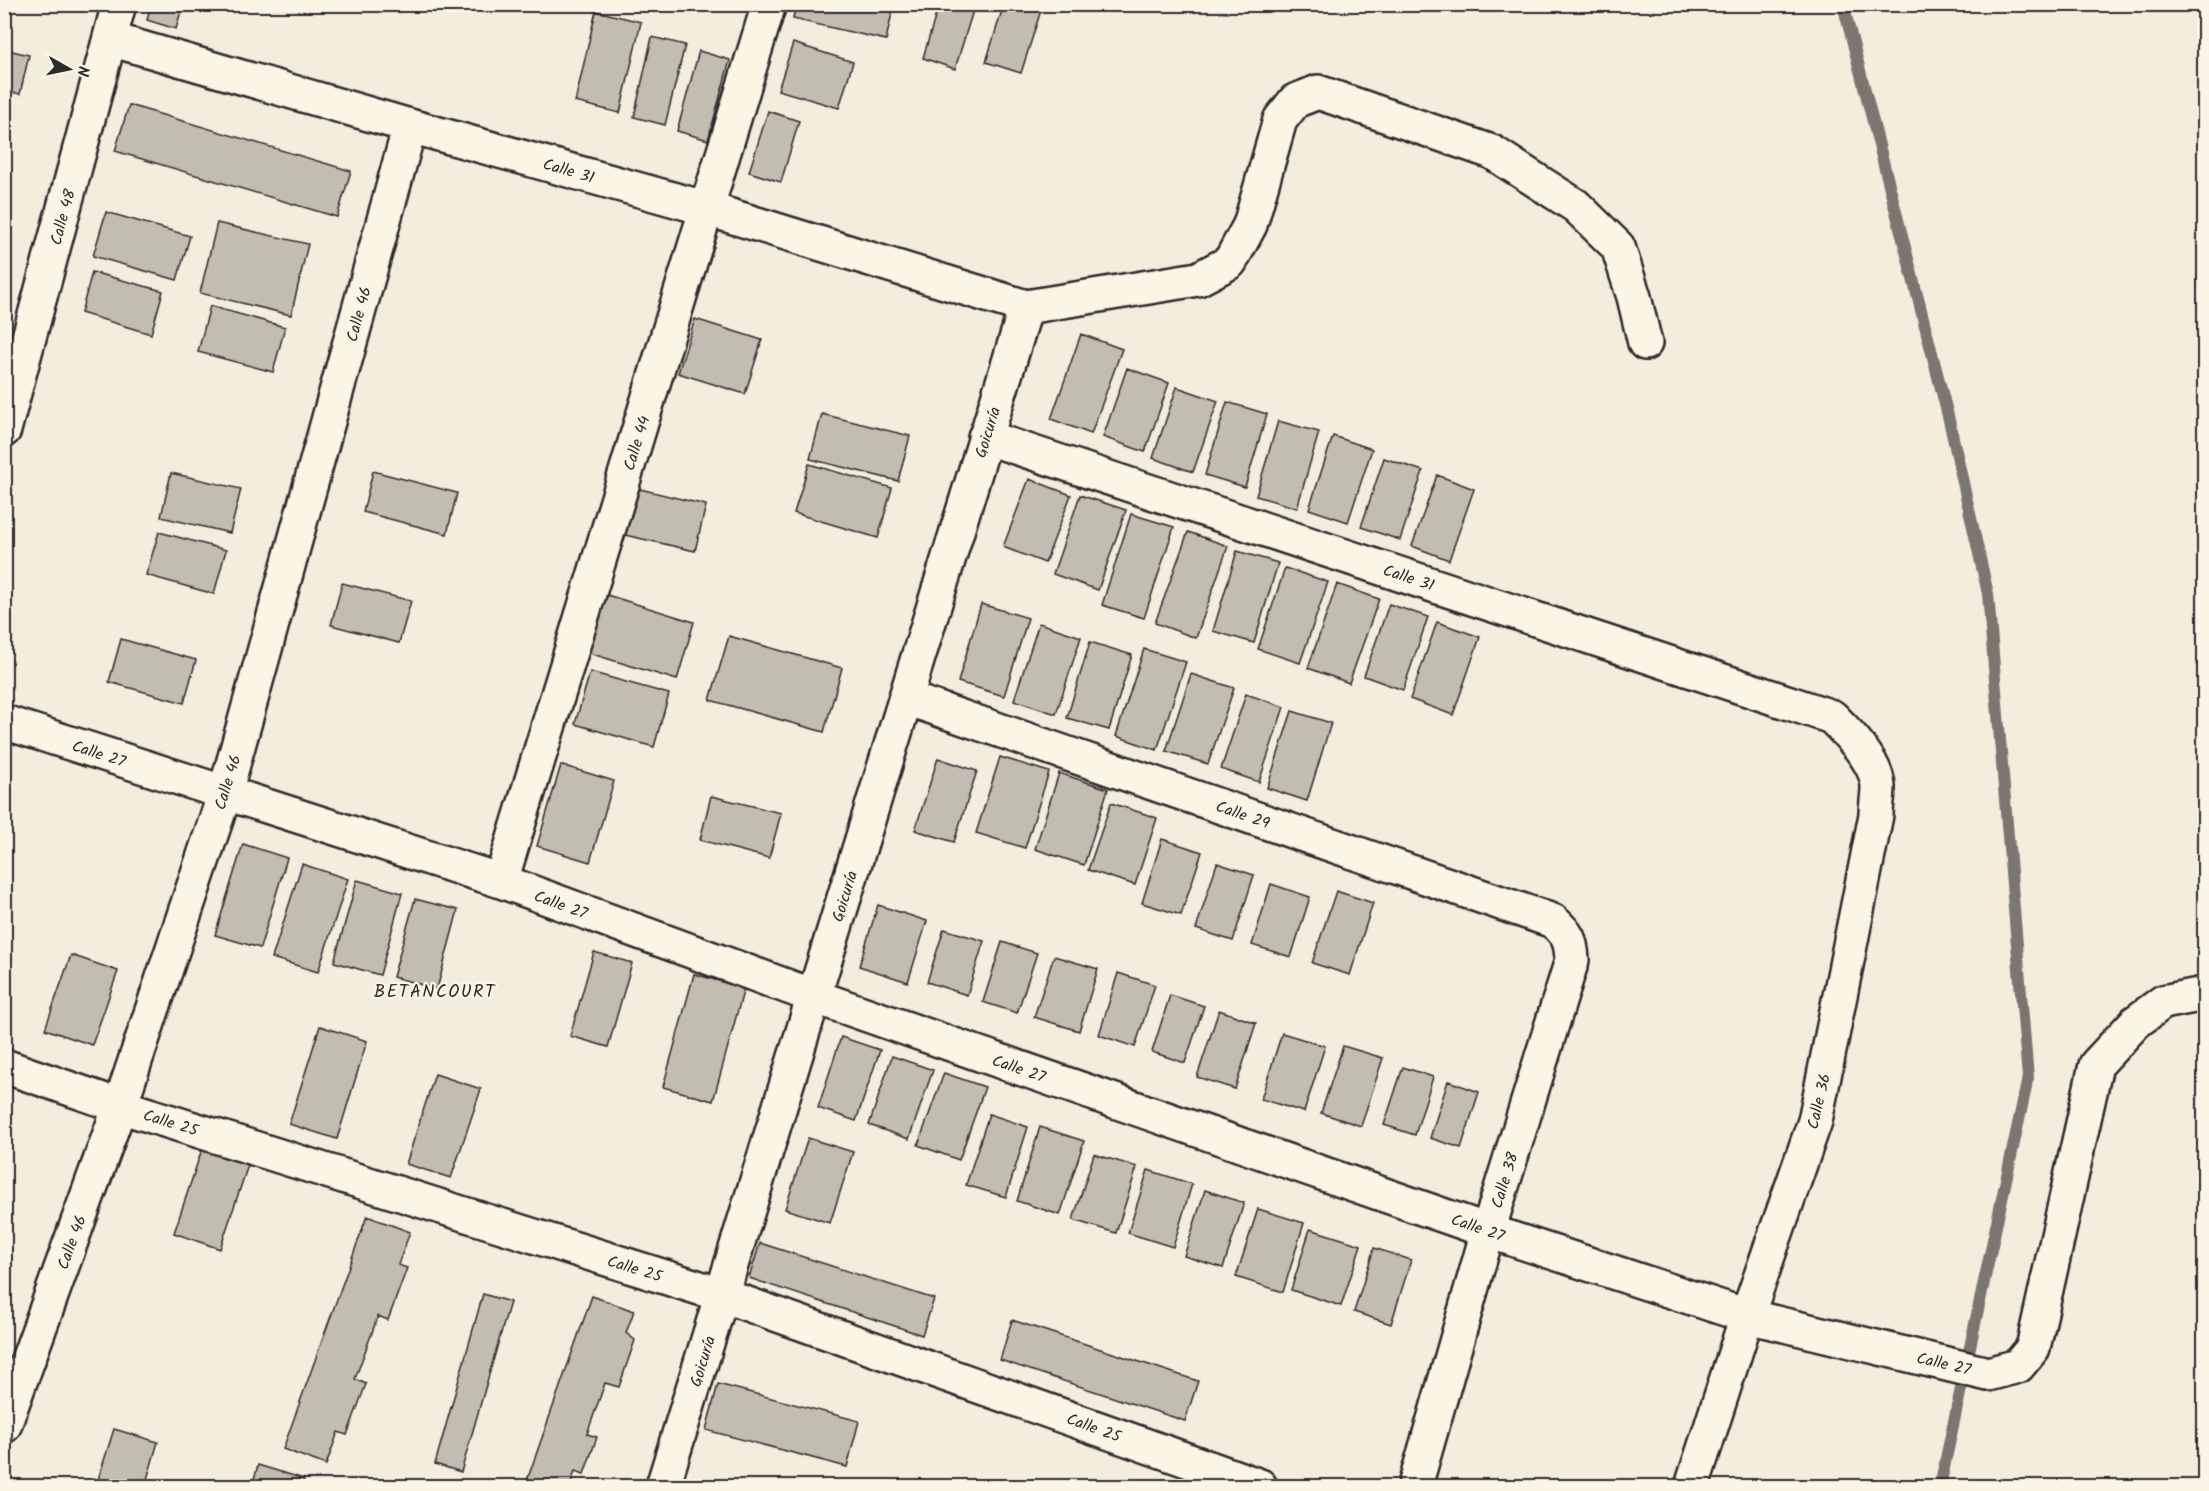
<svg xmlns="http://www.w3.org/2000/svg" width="2209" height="1491" font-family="Kalam,sans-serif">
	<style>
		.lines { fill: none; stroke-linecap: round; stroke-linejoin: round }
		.stream { stroke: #7a7771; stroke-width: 12 }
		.building { fill: #c2bdb1; stroke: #2b2b2b; stroke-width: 1.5 }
		.minor-casing { stroke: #2b2b2b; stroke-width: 38 }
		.minor { stroke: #fcf5e5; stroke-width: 33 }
		.labels { text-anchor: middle; stroke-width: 4.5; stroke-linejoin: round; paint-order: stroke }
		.street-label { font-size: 16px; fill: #2b2b2b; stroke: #fcf5e5 }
		.neighbourhood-label { font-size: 18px; letter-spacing: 1.5px; fill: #2b2b2b; stroke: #fcf5e5 }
	</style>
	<rect width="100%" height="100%" fill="#f4edde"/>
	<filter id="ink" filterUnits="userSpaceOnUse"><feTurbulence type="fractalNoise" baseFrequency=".0167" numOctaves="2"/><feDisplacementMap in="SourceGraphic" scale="12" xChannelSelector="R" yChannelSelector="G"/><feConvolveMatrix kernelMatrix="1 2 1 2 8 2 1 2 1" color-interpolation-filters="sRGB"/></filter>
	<g filter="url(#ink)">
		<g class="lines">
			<path class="stream" d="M 1843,4 L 1949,420 L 1988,594 L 2028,1078 L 1940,1486"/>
		</g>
		<path class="building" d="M 151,4 L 183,4 L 176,29 L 147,20 Z
			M 626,4 L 650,4 L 649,10 Z
			M 667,4 L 699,4 L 697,12 Z
			M 796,4 L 894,4 L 886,40 L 793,19 Z
			M 939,4 L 975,4 L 955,69 L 923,58 Z
			M 1004,4 L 1043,4 L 1021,73 L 986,62 Z
			M 596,11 L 641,22 L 620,113 L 575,102 Z
			M 652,37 L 685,45 L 665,125 L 634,117 Z
			M 793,43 L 853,62 L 839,108 L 778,90 Z
			M 4,49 L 29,55 L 20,94 L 4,91 Z
			M 699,51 L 730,60 L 708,140 L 677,131 Z
			M 129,105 L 351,171 L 337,217 L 115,151 Z
			M 768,111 L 799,121 L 781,182 L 749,172 Z
			M 106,212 L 190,236 L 177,280 L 93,256 Z
			M 217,223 L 308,244 L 291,315 L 200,293 Z
			M 92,272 L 163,291 L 151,334 L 81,313 Z
			M 210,306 L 285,327 L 273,372 L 198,352 Z
			M 695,319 L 762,340 L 745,394 L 678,373 Z
			M 1081,334 L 1122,349 L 1091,434 L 1051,419 Z
			M 1127,368 L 1169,383 L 1145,452 L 1103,437 Z
			M 1177,387 L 1218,401 L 1193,472 L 1153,458 Z
			M 1227,402 L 1267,414 L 1245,487 L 1205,475 Z
			M 822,414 L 910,436 L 898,481 L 810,459 Z
			M 1278,421 L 1319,432 L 1297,508 L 1256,496 Z
			M 1333,436 L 1372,449 L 1348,522 L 1309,509 Z
			M 1384,458 L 1423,471 L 1400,540 L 1361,527 Z
			M 809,464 L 892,488 L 878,538 L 794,513 Z
			M 373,471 L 457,493 L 447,534 L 363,512 Z
			M 171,473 L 241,489 L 230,533 L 161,517 Z
			M 1437,475 L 1474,489 L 1449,560 L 1412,546 Z
			M 1029,479 L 1071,495 L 1045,563 L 1003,547 Z
			M 636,488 L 706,505 L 695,551 L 625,535 Z
			M 1080,495 L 1126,510 L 1098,590 L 1053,574 Z
			M 1131,514 L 1174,527 L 1144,618 L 1102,605 Z
			M 159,532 L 226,550 L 214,594 L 146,575 Z
			M 1188,532 L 1228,546 L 1196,638 L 1155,623 Z
			M 1237,551 L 1278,563 L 1254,643 L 1213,631 Z
			M 1285,568 L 1328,582 L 1300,663 L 1258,649 Z
			M 342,583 L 411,601 L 399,643 L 331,625 Z
			M 1337,584 L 1379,599 L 1349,683 L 1308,668 Z
			M 607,595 L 694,622 L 677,680 L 589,653 Z
			M 981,604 L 1028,618 L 1004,696 L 958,682 Z
			M 1389,604 L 1428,617 L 1403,690 L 1364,676 Z
			M 1437,622 L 1480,637 L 1453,715 L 1410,699 Z
			M 1039,623 L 1081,637 L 1056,714 L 1014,700 Z
			M 729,636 L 842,668 L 824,732 L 710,700 Z
			M 121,639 L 196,660 L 184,703 L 109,682 Z
			M 1090,642 L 1132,655 L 1109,730 L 1067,718 Z
			M 1144,649 L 1186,662 L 1157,750 L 1116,736 Z
			M 590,672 L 669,694 L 654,747 L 575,724 Z
			M 1191,674 L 1234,688 L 1208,764 L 1166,751 Z
			M 1246,694 L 1284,707 L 1259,782 L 1221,769 Z
			M 1292,711 L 1331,723 L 1307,801 L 1267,788 Z
			M 1000,757 L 1049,772 L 1025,848 L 976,833 Z
			M 938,758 L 977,771 L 954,842 L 915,830 Z
			M 561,765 L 614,781 L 590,862 L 537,846 Z
			M 1059,773 L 1108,789 L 1084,865 L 1035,849 Z
			M 711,796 L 781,813 L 769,858 L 700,840 Z
			M 1111,803 L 1157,818 L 1135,885 L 1088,870 Z
			M 1162,839 L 1202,852 L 1181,915 L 1142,903 Z
			M 243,844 L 287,858 L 260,948 L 215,935 Z
			M 1217,863 L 1254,875 L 1233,941 L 1196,929 Z
			M 302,864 L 348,879 L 318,972 L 272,958 Z
			M 357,880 L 402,893 L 380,975 L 334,962 Z
			M 1271,884 L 1310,897 L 1291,957 L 1252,945 Z
			M 1336,891 L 1373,903 L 1350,975 L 1312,963 Z
			M 415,899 L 458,910 L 437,989 L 393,977 Z
			M 878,905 L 927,921 L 908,982 L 859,966 Z
			M 944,929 L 984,941 L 967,995 L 927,982 Z
			M 1002,942 L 1037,953 L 1017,1013 L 983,1002 Z
			M 594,952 L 632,963 L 608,1047 L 570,1036 Z
			M 71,955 L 118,971 L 92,1045 L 45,1029 Z
			M 1054,956 L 1098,969 L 1079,1031 L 1034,1017 Z
			M 1118,973 L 1155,985 L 1135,1047 L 1099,1035 Z
			M 694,974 L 744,988 L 713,1101 L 663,1087 Z
			M 1170,995 L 1204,1006 L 1185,1063 L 1152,1052 Z
			M 1219,1010 L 1256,1023 L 1235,1089 L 1197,1077 Z
			M 320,1026 L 367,1041 L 337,1139 L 289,1124 Z
			M 1282,1033 L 1325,1046 L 1304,1112 L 1261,1099 Z
			M 841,1037 L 880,1050 L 856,1121 L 818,1108 Z
			M 1343,1046 L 1383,1058 L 1361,1126 L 1321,1113 Z
			M 892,1056 L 933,1070 L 909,1139 L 869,1125 Z
			M 1403,1067 L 1433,1077 L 1415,1135 L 1384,1125 Z
			M 944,1073 L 985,1087 L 959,1160 L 918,1145 Z
			M 435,1074 L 481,1089 L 451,1178 L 406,1164 Z
			M 1448,1081 L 1479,1092 L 1461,1148 L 1430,1138 Z
			M 989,1114 L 1028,1127 L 1006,1197 L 966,1185 Z
			M 1040,1127 L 1084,1141 L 1060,1215 L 1017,1201 Z
			M 808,1138 L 853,1152 L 830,1223 L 785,1209 Z
			M 202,1149 L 248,1165 L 220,1249 L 174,1233 Z
			M 1094,1154 L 1137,1167 L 1116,1233 L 1073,1220 Z
			M 1148,1170 L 1192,1184 L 1173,1247 L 1128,1233 Z
			M 1205,1190 L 1244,1203 L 1223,1268 L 1184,1256 Z
			M 1258,1209 L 1304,1223 L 1283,1292 L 1236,1277 Z
			M 367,1216 L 410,1232 L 398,1265 L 407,1268 L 388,1320 L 378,1316 L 355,1379 L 366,1384 L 347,1435 L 338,1432 L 326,1465 L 283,1449 Z
			M 1310,1229 L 1361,1245 L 1341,1306 L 1291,1290 Z
			M 760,1243 L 934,1299 L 922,1335 L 749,1278 Z
			M 1374,1248 L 1411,1260 L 1391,1324 L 1354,1312 Z
			M 483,1294 L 510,1302 L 461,1472 L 435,1464 Z
			M 592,1296 L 634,1311 L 626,1333 L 635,1340 L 619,1387 L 605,1383 L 587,1434 L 597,1437 L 584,1474 L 575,1471 L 570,1486 L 525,1486 Z
			M 1012,1320 L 1198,1381 L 1185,1421 L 1000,1360 Z
			M 718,1384 L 859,1421 L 847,1467 L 706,1430 Z
			M 114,1429 L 158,1442 L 145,1486 L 96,1486 Z
			M 258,1465 L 304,1479 L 302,1486 L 252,1486 Z"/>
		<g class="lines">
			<g class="minor-casing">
				<path id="minor" d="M 110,39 L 410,126 L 708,209 L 1026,307 L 1198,279 L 1230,262 L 1250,225 L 1280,120 L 1295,101 L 1318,92 L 1492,152 L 1576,206 L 1618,247 L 1634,297 L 1645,343
					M 4,430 L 119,4
					M 985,437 L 1832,717 C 1848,733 1877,762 1878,787 C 1878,796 1876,806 1876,815 L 1815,1121 L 1747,1316 L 1692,1486
					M 906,698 L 1553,921 C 1568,934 1571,940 1572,960 L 1488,1231 L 1415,1486
					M 4,722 L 501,881 L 813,996 L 1488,1231 L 1747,1316 L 1988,1374 L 2018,1366 L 2033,1348 L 2096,1065 L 2136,1022 L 2163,1002 L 2204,994
					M 501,881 L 769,4
					M 4,1066 L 120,1106 L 722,1295 L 1260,1486
					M 4,1426 L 120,1106 L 225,793 L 410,126
					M 663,1486 L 1026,307"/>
			</g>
			<use href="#minor" class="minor"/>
		</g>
	</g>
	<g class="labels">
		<g class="street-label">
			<text transform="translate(569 170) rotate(16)" y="6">Calle 31</text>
			<text transform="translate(62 217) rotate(-75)" y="6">Calle 48</text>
			<text transform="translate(358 314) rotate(-75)" y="6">Calle 46</text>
			<text transform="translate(987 432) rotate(-73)" y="6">Goicuría</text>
			<text transform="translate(636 443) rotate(-73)" y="6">Calle 44</text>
			<text transform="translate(1409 577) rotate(18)" y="6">Calle 31</text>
			<text transform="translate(99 753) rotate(18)" y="6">Calle 27</text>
			<text transform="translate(227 782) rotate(-73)" y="6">Calle 46</text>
			<text transform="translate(1243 814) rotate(19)" y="6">Calle 29</text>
			<text transform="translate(844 896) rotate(-73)" y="6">Goicuría</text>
			<text transform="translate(561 904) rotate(20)" y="6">Calle 27</text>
			<text transform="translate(1019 1068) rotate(19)" y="6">Calle 27</text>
			<text transform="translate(1818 1101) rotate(-77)" y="6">Calle 36</text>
			<text transform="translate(171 1122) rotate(17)" y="6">Calle 25</text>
			<text transform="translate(1504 1180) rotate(-73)" y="6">Calle 38</text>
			<text transform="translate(1478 1227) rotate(19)" y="6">Calle 27</text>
			<text transform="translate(71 1242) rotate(-70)" y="6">Calle 46</text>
			<text transform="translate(635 1268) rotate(17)" y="6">Calle 25</text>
			<text transform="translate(702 1361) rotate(-73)" y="6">Goicuría</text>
			<text transform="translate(1944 1363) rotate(13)" y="6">Calle 27</text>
			<text transform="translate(1094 1427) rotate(20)" y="6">Calle 25</text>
		</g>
		<g class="neighbourhood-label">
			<text x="435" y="997">BETANCOURT</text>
		</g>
	</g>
	<rect width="2209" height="1491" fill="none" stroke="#fcf5e5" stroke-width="24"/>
	<rect x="12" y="12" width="2185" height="1467" fill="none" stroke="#2b2b2b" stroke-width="2" filter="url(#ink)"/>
	<g transform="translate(69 69) rotate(99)" stroke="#fcf5e5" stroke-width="4.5" paint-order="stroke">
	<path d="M0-4.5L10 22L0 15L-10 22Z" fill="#2b2b2b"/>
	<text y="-9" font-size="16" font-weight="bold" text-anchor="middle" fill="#2b2b2b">N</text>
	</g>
</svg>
